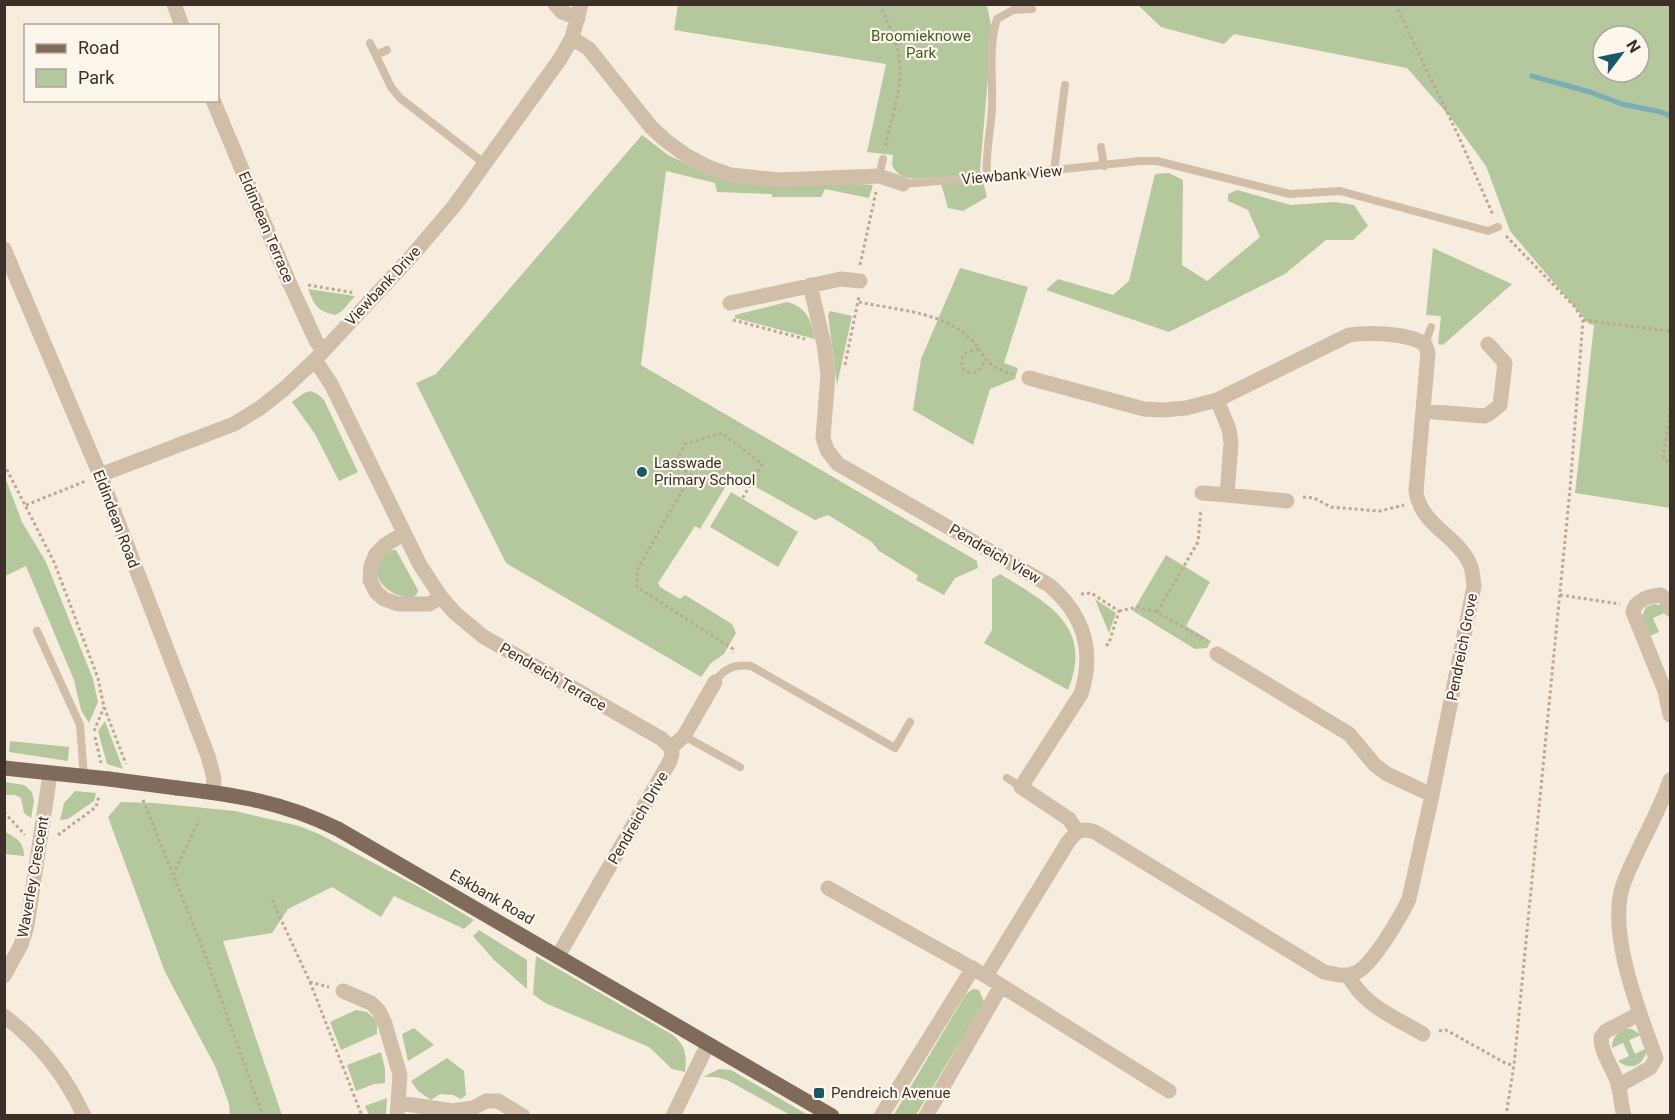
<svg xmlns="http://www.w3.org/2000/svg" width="1675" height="1120" font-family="Roboto,sans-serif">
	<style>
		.green { fill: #b5c79d; fill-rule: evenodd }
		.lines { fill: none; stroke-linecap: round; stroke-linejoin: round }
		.stream { stroke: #7aaeb6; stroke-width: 5 }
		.path { stroke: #bca893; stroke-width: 3; stroke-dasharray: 3 3; stroke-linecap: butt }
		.service { stroke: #d0bea9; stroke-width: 8 }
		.minor { stroke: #d0bea9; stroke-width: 15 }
		.primary { stroke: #806a59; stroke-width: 15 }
		.primary-bridge { stroke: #806a59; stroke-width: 15 }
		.poi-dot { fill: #195763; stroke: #fcf6ed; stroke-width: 2 }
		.labels { text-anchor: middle; stroke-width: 4.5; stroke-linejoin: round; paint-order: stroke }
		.park-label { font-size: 15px; fill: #465e2a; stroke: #fcf6ed }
		.street-label { font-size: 15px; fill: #3c3129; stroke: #fcf6ed }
		.poi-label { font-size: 15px; fill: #3c3129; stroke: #fcf6ed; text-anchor: start }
	</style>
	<rect width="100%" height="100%" fill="#f6eddf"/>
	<path class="green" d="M 678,5 L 987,5 L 992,30 L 980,170 L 987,197 L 963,211 L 948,208 L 939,177 C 921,178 901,184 892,165 L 893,155 L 867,152 L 886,64 L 674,30 Z
		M 1138,5 L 1670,5 L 1670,508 L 1575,493 L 1594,325 L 1589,324 L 1510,231 L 1486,166 L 1451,118 L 1407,68 L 1234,34 L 1224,44 L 1161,27 ZM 1603,36 L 1639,36 L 1639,72 L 1603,72 Z
		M 642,135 L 668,155 L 707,174 L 873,185 L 869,198 L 825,189 L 821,197 L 772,197 L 772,194 L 717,192 L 715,183 L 666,171 L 641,365 L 977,561 L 978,568 L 955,578 L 944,595 L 916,580 L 918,575 L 879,551 L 872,542 L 828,515 L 815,520 L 733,474 L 700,529 L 695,526 L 658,583 L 660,587 L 680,599 L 685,595 L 732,624 L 736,633 L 724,654 L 711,663 L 701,677 L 506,563 L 416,383 L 436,374 Z
		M 1169,173 L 1183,180 L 1182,265 L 1207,281 L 1260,237 L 1248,210 L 1228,201 L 1228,194 L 1237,190 L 1291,205 L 1335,202 L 1354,205 L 1368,226 L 1353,240 L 1326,240 L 1285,274 L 1169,332 L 1046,290 L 1058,279 L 1113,295 L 1129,281 L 1155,174 Z
		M 1433,248 L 1512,284 L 1443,345 L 1438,344 L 1441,316 L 1426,315 Z
		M 960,268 L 1028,287 L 1004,363 L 1018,368 L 1015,379 L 990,389 L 973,445 L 913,410 L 921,359 Z
		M 308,289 L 355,296 L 342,311 L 335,315 C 316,310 315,306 308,289 Z
		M 787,302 C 807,307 811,320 815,339 L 735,318 L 735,315 Z
		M 830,311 L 852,316 L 837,385 L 828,315 Z
		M 311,391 L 319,395 L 324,400 L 358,472 L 339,481 L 315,434 L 292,402 L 304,393 Z
		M 5,477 L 22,522 L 46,562 L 93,679 L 98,702 L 89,723 L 81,710 L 74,680 L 26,566 L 5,576 Z
		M 731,492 L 798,532 L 778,567 L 710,527 Z
		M 391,550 L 396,550 L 418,590 L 417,594 L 412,598 C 382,597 361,565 391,550 Z
		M 1166,555 L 1210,582 L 1186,626 L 1211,641 L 1207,648 L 1195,649 L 1133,611 Z
		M 1000,574 C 1047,603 1094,625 1068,690 L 984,643 L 992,630 L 992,579 Z
		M 1095,599 L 1116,613 L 1109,633 Z
		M 1655,604 L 1660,605 L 1667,612 L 1653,618 L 1659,632 L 1650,636 L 1642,616 L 1646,607 Z
		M 105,721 L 123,769 L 107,764 L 98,731 Z
		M 10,741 L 69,747 L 68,761 L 9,752 Z
		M 5,782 L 24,785 L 32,792 L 34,801 L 31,818 L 24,813 L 21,798 L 15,795 L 5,795 Z
		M 75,791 L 96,793 L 94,801 L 68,819 L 60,820 L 64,803 Z
		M 121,802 L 154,803 L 235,811 L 299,826 L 319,834 L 419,887 L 474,920 L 464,929 L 394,896 L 381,917 L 332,887 L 288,909 L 272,933 L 223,941 L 282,1115 L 230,1115 L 229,1104 L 216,1068 L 165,972 L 108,817 Z
		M 4,831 C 16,838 24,841 24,856 L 5,854 Z
		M 479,930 L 527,960 L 527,989 L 494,960 L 473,936 Z
		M 536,956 L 673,1035 C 686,1046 687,1056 685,1072 L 672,1069 L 649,1047 L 545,1003 L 533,994 Z
		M 973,989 L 979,990 L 984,1002 L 916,1115 L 893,1116 L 966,994 Z
		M 356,1010 L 367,1012 L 377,1021 L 377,1034 L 341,1050 L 330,1022 Z
		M 414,1028 L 434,1045 L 408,1061 L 402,1034 Z
		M 1626,1029 L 1632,1029 L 1641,1035 L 1629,1040 L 1635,1054 L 1647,1048 C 1645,1065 1631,1072 1618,1061 L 1629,1056 L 1623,1043 L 1612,1048 C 1612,1037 1617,1033 1626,1029 Z
		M 381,1052 L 385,1069 L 385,1083 L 374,1084 L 356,1091 L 347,1065 Z
		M 447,1058 L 464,1071 L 466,1095 L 461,1099 L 453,1095 L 440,1094 L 431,1100 L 418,1091 L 411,1081 Z
		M 719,1069 L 731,1070 L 808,1115 L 790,1115 L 727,1080 L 716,1077 L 703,1077 Z
		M 387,1098 L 386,1115 L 369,1115 L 365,1106 Z"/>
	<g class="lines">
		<path class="stream" d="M 1532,76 L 1590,92 L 1622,104 L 1661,112 L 1670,116"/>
		<path class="path" d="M 879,4 C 889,25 901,48 900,72 C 900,94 890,125 885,147
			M 1395,4 L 1458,135 L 1493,215
			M 1506,236 L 1575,307 L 1583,320 L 1570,489 L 1514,1065 L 1506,1116
			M 860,265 L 876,192
			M 308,285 L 355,293
			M 859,302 C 891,309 930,311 958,329 C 985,345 978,366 1013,374
			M 733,320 L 805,339
			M 1583,320 L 1670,331
			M 979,349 L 967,352 C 961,358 960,362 964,370 C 975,377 979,370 985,362
			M 845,365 L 859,296
			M 1670,414 L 1663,458 L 1670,464
			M 675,463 L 691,475 L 637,570 L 637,587 L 733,649 L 733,653
			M 4,464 L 54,562 L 98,678 L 104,707 L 126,764
			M 670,471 L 685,444 L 722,433 L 762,464 L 742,499
			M 1303,497 L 1314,498 L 1331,507 L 1380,511 L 1404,505
			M 26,505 L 86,481
			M 1081,594 L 1091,593 L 1119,611 L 1109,643 L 1104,648
			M 1560,595 L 1620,604
			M 1119,611 L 1138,607 L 1157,612 L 1207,641
			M 1157,612 L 1198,542 L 1201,509
			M 94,731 L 104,707
			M 95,737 L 101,763
			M 143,800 L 203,949 L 263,1116
			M 4,812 L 25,835
			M 58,835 L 96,807 L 99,796
			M 173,875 L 199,820
			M 272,900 L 310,982 L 329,987
			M 310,982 L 362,1116
			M 1439,1031 L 1446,1030 L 1507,1064 L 1514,1065"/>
		<path class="service" d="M 370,43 L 391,87 L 400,98 L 485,164
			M 376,55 L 387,50
			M 1101,147 L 1104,166
			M 1054,171 L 1065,85
			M 879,176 L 883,159
			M 987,177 C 985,153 991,131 992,107 C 993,78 988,47 997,19 L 1013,10 L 1032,9
			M 903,184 L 987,177 L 1140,161 L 1157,161 L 1290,194 L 1340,191 L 1488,231 L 1498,227
			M 1425,344 L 1431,327
			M 37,631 L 80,725 L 84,777
			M 715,682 C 724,668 735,664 751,666 L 895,748 L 910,722
			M 684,736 L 740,767
			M 1007,778 L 1021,787"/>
		<path class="minor" d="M 174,4 L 182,26
			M 555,4 L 562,12 L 578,18
			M 572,38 L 589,49 L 651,127 L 665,140 L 687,156 L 708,167 L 731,175 L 779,180 L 879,176 L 903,184
			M 213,100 L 289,282 L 316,341 L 323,350
			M 4,249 L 100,475 L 208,756 L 214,778 L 213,792
			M 810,285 L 824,344 L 828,374 L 823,438 L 827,450 L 838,464 L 1049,585 C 1084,615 1095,650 1081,694 L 1021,787 L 1069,819 L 1077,831
			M 730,303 L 841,279 L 860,281
			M 315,360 L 331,384 L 420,565 L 441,597 L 456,614 L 484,637 L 662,739 L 671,748
			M 1423,411 L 1484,416 L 1489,414 L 1500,405 L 1505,363 L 1488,344
			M 100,475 L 234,424 L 260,408 L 284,389 L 315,360 L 410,258 L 455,205 L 560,59 L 572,38 L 581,4
			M 1202,493 L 1227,495 L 1231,443 L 1229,429 L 1217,400
			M 1227,495 L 1287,501
			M 403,534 L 385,545 L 376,554 L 371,566 L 370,580 L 376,592 L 384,599 L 398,604 L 429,604 L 441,597
			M 1670,609 L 1666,599 L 1661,595 C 1649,596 1635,600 1633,612 L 1665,691 L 1670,715
			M 1217,654 L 1349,734 L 1375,765 L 1387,774 L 1432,795
			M 828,888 L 986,976 L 1169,1091
			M 558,956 L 670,761 L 672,754 L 671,748 L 684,736 L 715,682
			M 1348,975 C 1364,1006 1394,1017 1423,1034
			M 4,976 L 21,945 L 27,926 L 50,774
			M 986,976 L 1068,842 C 1077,831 1081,827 1095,832 L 1324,972 C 1334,974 1346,978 1357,972 C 1373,964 1401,916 1409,899 L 1432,795 L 1474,586 C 1473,580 1473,573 1471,567 C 1460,536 1420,526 1416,491 L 1428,353 L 1425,344 C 1407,333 1369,332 1349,335 L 1217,400 L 1186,408 L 1163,410 L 1144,409 L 1029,378
			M 343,991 L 371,1003 L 379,1011 L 385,1024 L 400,1075 L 397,1116
			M 4,1016 C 39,1042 66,1077 84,1116
			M 1618,1086 L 1650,1068 L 1656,1058 C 1639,1012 1607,932 1623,885 C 1636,849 1658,816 1670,780
			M 399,1103 L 453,1111 L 473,1108 L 486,1101 L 498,1101 L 523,1116
			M 673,1116 L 708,1044
			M 881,1116 L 973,968
			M 926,1116 L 1001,986
			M 1624,1116 C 1621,1106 1621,1097 1619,1087 C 1615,1070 1601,1055 1601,1037 L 1606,1031 L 1639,1014"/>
		<path class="primary" d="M 4,768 L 109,779
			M 177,788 C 237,795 283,802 338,829 L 832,1116"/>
		<path class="primary-bridge" d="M 109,779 L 177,788"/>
	</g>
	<g class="poi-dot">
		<circle cx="642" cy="472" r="6"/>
		<rect x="813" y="1087" width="12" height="12" rx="3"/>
	</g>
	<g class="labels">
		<g class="park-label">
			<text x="921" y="41">Broomieknowe<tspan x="921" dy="17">Park</tspan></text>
		</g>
		<g class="street-label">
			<text transform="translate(1012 175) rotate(-5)" y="5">Viewbank View</text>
			<text transform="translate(266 227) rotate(67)" y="5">Eldindean Terrace</text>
			<text transform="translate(383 286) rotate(-47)" y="5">Viewbank Drive</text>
			<text transform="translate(116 519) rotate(69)" y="5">Eldindean Road</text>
			<text transform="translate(995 554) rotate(30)" y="5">Pendreich View</text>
			<text transform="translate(1462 647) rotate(-79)" y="5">Pendreich Grove</text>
			<text transform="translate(553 677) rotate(30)" y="5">Pendreich Terrace</text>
			<text transform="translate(638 818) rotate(-60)" y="5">Pendreich Drive</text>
			<text transform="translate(33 877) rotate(-80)" y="5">Waverley Crescent</text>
			<text transform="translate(492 897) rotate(30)" y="5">Eskbank Road</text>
		</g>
		<g class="poi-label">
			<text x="654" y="468">Lasswade<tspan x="654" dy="17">Primary School</tspan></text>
			<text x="831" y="1098">Pendreich Avenue</text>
		</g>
	</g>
	<rect width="1675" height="1120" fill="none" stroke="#3c3129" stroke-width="12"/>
	<rect x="24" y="24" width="195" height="78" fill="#fcf6ed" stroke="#afa79f" stroke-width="1.5"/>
	<rect x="36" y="44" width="30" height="9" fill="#806a59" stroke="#afa79f" stroke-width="1.5"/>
	<text x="78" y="54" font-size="18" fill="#3c3129">Road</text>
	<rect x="36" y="69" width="30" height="18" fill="#b5c79d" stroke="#afa79f" stroke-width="1.5"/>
	<text x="78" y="84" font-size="18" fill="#3c3129">Park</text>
	<g transform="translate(1621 54) rotate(58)"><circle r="28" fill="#fcf6ed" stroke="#afa79f" stroke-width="1.5"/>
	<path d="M0-4.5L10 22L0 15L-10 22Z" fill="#195763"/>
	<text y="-9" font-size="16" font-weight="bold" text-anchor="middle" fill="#3c3129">N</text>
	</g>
</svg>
